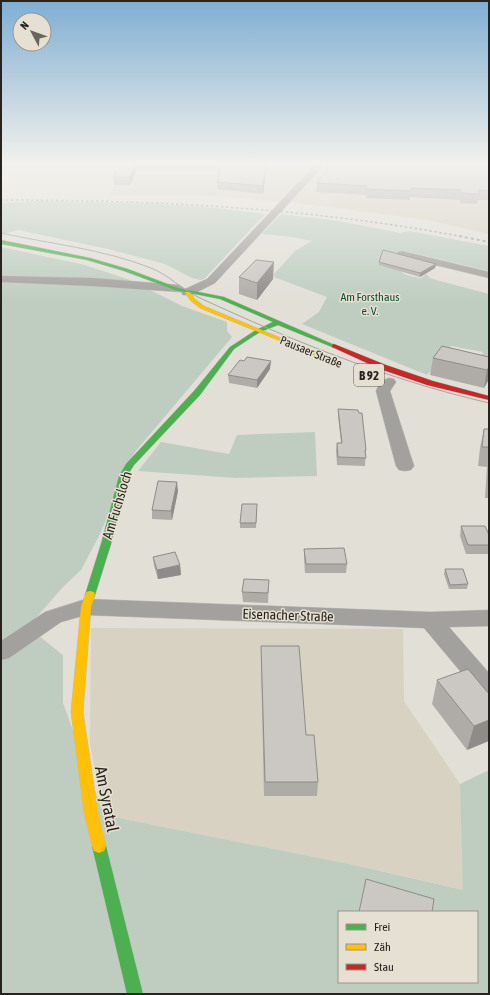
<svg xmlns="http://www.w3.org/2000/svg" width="490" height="995" font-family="'Asap Condensed',sans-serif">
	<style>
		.built { fill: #d8d2c3 }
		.green { fill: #becdc0; fill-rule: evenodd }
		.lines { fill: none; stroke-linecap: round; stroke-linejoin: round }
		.street-casing { stroke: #c0bdb7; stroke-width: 1 }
		.fast-casing { stroke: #c0bdb7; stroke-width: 1 }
		.slow-casing { stroke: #c0bdb7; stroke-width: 1 }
		.jam-casing { stroke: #c0bdb7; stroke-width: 1 }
		.street { fill: #a2a19d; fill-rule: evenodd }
		.fast { fill: #4caf50; fill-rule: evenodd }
		.slow { fill: #ffc107; fill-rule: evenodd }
		.jam { fill: #c62828; fill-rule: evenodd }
		.tram { stroke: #a6a4a0; stroke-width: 1 }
		.rail-far1 { stroke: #a6a4a0; stroke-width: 1.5; stroke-dasharray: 2.5 2.5; stroke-linecap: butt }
		.rail { stroke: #a6a4a0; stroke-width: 2; stroke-dasharray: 3 3; stroke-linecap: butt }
		.wall { fill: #afaba7 }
		.shaded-wall { fill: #8e8b88 }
		.building { fill: #cbc7c2; stroke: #8e8b88 }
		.labels { text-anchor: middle; stroke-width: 3; stroke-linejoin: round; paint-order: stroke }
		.far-park-label { font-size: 12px; fill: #0f4c33; stroke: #e6e0d3 }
		.far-street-label { font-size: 12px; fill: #27241f; stroke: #e6e0d3 }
		.shield { fill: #e6e0d3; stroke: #605c55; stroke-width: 1 }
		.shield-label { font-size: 13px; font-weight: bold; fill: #27241f }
		.street-label { font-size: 14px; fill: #27241f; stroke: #e6e0d3 }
		.near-street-label { font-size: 17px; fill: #27241f; stroke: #e6e0d3 }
	</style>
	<rect width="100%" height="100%" fill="#e2dfd7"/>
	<path class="built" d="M 123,164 L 489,164 L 489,234 L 428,220 L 296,203 L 195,195 L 110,195 Z
		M 91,628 L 403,629 L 404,701 L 460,784 L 464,890 L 354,865 L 104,815 L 90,744 Z"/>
	<path class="green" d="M 41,201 C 116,203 191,203 265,214 L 205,278 L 201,280 L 192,278 L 165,264 L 108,249 L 18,230 L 1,235 L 1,203 Z
		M 281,214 L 339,221 L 400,233 L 409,231 L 489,246 L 489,271 L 401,250 L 394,255 C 397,274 404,275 421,278 L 426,274 L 430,278 L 436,280 L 489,294 L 489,358 L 481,357 L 483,352 L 451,346 L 427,375 L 302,324 L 319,312 L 327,297 L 274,277 L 274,274 L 295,251 L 312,241 L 292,237 L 262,234 Z
		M 1,247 L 85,265 L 130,280 L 182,306 L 227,322 L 227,331 L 232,337 L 135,452 L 99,536 L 81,570 L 62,588 L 35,619 L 39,636 L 63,655 L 63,703 L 104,815 L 354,865 L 463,890 L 460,784 L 489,770 L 489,994 L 1,994 ZM 339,912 L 477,912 L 477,982 L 339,982 Z
		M 315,432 L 317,476 L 236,478 L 138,471 L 161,442 L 229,454 L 237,435 Z"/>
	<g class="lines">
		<g class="street-casing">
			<path id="street" d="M 316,164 L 325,164 L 215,283 L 191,295 L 183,295 L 181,292 L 93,286 L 1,282 L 1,276 L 93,278 L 179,285 L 185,289 L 207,279 Z
				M 402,251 L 489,272 L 489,278 L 398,256 L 397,254 L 398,252 Z
				M 389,378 L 394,379 L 396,382 L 390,391 L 414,466 L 411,470 L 405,471 L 399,470 L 396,466 L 376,391 L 380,382 Z
				M 86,599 L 430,612 L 489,610 L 489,626 L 449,627 L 489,673 L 489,698 L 481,696 L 424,628 L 86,615 L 61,622 L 9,658 L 1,660 L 1,641 L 45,612 Z"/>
		</g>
		<g class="fast-casing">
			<path id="fast" d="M 1,240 L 90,258 L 128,269 L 178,288 L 224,297 L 337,346 L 334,348 L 332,347 L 278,325 L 260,332 L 234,349 L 200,395 L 134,465 L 127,476 L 111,544 L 95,595 L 94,598 L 86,598 L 85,595 L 101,544 L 119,476 L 126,464 L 194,391 L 230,347 L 256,330 L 273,322 L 220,299 L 175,290 L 124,271 L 87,260 L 1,244 Z
				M 99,839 L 104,841 L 106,846 L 143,994 L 127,994 L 92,846 L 94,841 Z"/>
		</g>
		<g class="slow-casing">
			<path id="slow" d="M 186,292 L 190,292 L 195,299 L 204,306 L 317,353 L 314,355 L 312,354 L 200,308 L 191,301 L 185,293 Z
				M 90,591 L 94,592 L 95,595 L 91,607 L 83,712 L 98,813 L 106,846 L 104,851 L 99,853 L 94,851 L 92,846 L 84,813 L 71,712 L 81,607 L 86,592 Z"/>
		</g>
		<g class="jam-casing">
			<path id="jam" d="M 334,344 L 386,365 L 433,381 L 489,396 L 489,400 L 427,385 L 380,369 L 332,347 L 332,345 Z"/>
		</g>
		<use href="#street" class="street"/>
		<use href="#fast" class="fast"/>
		<use href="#slow" class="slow"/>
		<use href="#jam" class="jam"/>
		<path class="tram" d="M 1,233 C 51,244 103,249 151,268 C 169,275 182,290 200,298 C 293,341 389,380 489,403"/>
		<path class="rail-far1" d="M 1,200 C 156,200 311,208 464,237"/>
		<path class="rail" d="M 459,236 L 489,242"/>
	</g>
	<path class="wall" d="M 120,164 L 267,164 L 263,194 L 217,189 L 217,182 L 220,171 L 136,171 L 130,185 L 114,185 L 113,177 Z
		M 489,164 L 489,200 L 478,200 L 477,204 L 460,203 L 460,200 L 410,197 L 410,200 L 366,198 L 366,195 L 316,192 L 317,183 Z
		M 379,262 L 436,264 L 435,268 L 420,277 L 379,265 Z
		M 239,277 L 273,279 L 257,300 L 239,294 Z
		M 489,357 L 489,379 L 484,388 L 430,375 L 433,358 Z
		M 270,369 L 257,388 L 229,383 L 228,375 Z
		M 338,409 L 359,413 L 366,450 L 365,466 L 337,465 L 336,451 L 337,443 L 341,443 L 338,416 Z
		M 484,429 L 489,429 L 489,498 L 485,498 L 487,467 L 478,466 L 480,448 Z
		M 178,491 L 172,520 L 152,519 L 152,510 Z
		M 257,509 L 256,528 L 240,528 L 240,523 Z
		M 461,526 L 489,535 L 489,554 L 466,554 L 460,536 Z
		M 304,549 L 347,564 L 346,573 L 305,573 L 304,558 Z
		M 153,557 L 180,565 L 181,575 L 158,579 L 154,566 Z
		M 445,569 L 468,584 L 467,589 L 449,589 L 444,574 Z
		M 269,580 L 268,603 L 243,602 L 242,592 Z
		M 261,646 L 306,735 L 318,782 L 317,796 L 264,796 L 261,660 Z
		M 437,680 L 489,694 L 467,750 L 432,704 Z"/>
	<path class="shaded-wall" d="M 135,164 L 136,171 L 130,185 L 130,177 Z
		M 266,164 L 267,164 L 263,194 L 263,186 Z
		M 274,262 L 273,279 L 257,300 L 257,283 Z
		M 436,264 L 435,268 L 420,277 L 420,273 Z
		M 271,361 L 270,369 L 257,388 L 257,380 Z
		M 489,367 L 489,379 L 484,388 L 487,370 Z
		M 177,482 L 178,491 L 172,520 L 171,511 Z
		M 180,565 L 181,575 L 158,579 L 157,570 Z
		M 489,720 L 489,741 L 467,750 L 474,726 Z"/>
	<path class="building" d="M 120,164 L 135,164 L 130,177 L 113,177 Z
		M 222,164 L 266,164 L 263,186 L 217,182 Z
		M 330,164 L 489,164 L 489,191 L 479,190 L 479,194 L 461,193 L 461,190 L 411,188 L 411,191 L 366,189 L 367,186 L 317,183 Z
		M 383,250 L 436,264 L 420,273 L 379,262 Z
		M 256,260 L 274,262 L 257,283 L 239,277 Z
		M 442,346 L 489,357 L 489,367 L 487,370 L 433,358 Z
		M 247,357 L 271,361 L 257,380 L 228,375 L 240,360 L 244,361 Z
		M 338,409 L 358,410 L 359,413 L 362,413 L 366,450 L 365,450 L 366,458 L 338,457 L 337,443 L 342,443 Z
		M 484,429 L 489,429 L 489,447 L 482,447 Z
		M 158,481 L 177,482 L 171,511 L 152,510 Z
		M 242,504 L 257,504 L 256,523 L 240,523 Z
		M 461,526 L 485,526 L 489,535 L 489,545 L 468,545 Z
		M 344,548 L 347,564 L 306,564 L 304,549 Z
		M 175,552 L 180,565 L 157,570 L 153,557 Z
		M 445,569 L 463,569 L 468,584 L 450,585 Z
		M 244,579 L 269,580 L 268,593 L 242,592 Z
		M 261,646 L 299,646 L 306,735 L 314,735 L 318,782 L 265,782 Z
		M 468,669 L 489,694 L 489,720 L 474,726 L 437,680 Z
		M 366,879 L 434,899 L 432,912 L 359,912 Z"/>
	<linearGradient id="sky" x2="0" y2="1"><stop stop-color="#7faed2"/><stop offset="0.54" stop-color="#f2f1ed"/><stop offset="1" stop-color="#f2f1ed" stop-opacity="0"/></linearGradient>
	<rect width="490" height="303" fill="url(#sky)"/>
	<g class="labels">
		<g class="far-park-label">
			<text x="370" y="301">Am Forsthaus<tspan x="370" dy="14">e. V.</tspan></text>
		</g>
		<g class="far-street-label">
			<text transform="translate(311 352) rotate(22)" y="4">Pausaer Straße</text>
		</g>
		<rect class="shield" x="354" y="364" width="30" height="22" rx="3"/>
		<g class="shield-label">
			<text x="369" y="380">B 92</text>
		</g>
		<g class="street-label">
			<text transform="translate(117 505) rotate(-73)" y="5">Am Fuchsloch</text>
			<text transform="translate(288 615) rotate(2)" y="5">Eisenacher Straße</text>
		</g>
		<g class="near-street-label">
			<text transform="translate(107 799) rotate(79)" y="6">Am Syratal</text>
		</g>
	</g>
	<rect width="490" height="995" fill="none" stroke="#27241f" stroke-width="4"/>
	<rect x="338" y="911" width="140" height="72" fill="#e6e0d3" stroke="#9a958b"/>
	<rect x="346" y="924" width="20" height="6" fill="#4caf50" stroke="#9a958b"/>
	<text x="374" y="931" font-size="12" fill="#27241f">Frei</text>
	<rect x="346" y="944" width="20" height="6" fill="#ffc107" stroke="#9a958b"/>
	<text x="374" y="951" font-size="12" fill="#27241f">Zäh</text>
	<rect x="346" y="964" width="20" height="6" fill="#c62828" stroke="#9a958b"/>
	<text x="374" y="971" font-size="12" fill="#27241f">Stau</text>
	<g transform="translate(32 32) rotate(311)"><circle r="19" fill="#e6e0d3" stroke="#9a958b"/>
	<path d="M0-3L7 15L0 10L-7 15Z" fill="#68655f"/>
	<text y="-6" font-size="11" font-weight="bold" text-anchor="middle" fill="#27241f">N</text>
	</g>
</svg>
